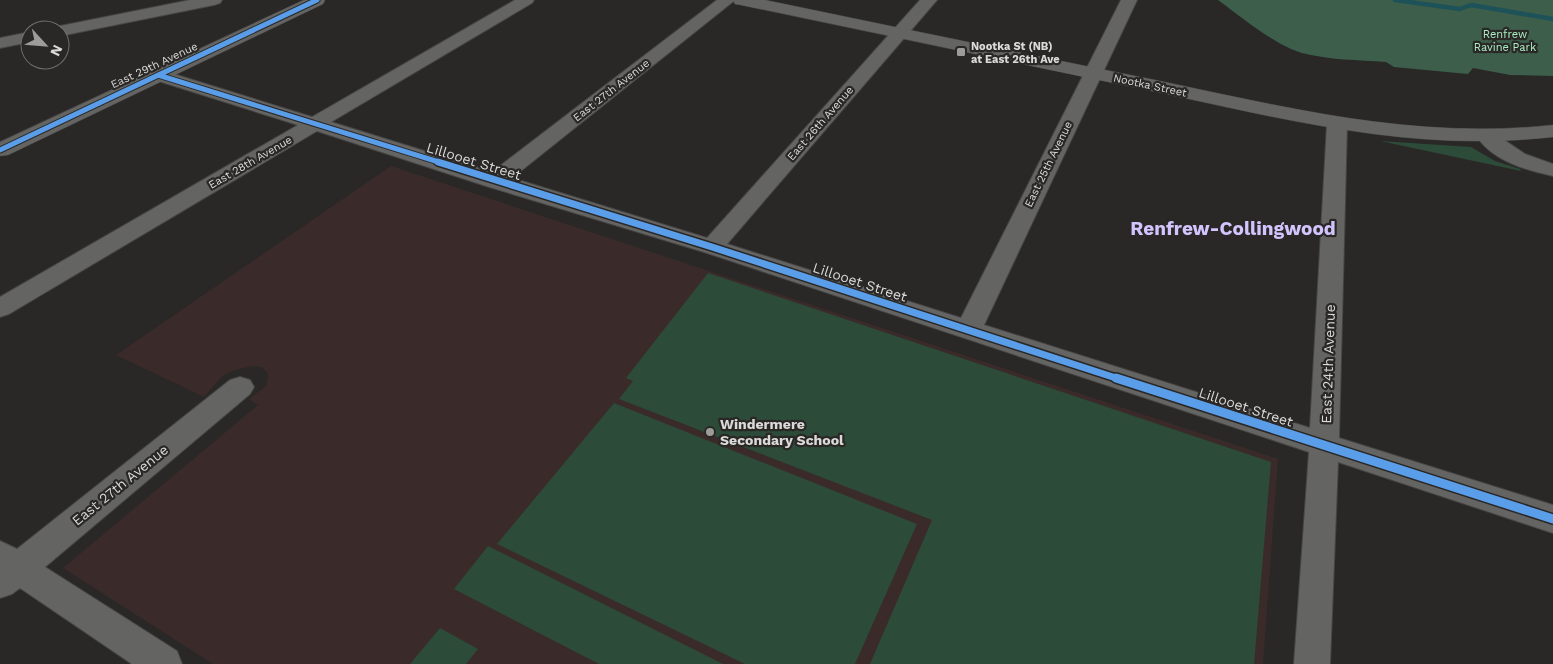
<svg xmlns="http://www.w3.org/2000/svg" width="1553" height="664" font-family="'Work Sans',sans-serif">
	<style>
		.education { fill: #3b2a2a }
		.green { fill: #2c4b38 }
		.forest { fill: #3c5e4a }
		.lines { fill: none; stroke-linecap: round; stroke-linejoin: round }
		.stream { stroke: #1e5259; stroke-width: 4.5 }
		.minor-casing { stroke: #464544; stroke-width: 2 }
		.tertiary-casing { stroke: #464544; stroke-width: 1 }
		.minor { fill: #646463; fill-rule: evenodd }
		.tertiary { fill: #646463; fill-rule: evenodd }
		.cycleway-far2-casing { stroke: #2a2826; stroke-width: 7 }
		.cycleway-far1-casing { stroke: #2a2826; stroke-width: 10 }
		.cycleway-casing { stroke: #2a2826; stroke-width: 12 }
		.cycleway-far2 { stroke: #5a9eea; stroke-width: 5 }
		.cycleway-far1 { stroke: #5a9eea; stroke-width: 7 }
		.cycleway { stroke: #5a9eea; stroke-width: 9 }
		.poi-dot { fill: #9d9c9b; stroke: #2a2826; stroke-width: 2 }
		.labels { text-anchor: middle; stroke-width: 4.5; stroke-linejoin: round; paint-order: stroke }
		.far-park-label { font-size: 11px; fill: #abefc5; stroke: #2a2826 }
		.far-poi-label { font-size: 11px; font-weight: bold; fill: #dbdad9; stroke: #2a2826; text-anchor: start }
		.far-street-label { font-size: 11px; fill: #dbdad9; stroke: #2a2826 }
		.street-label { font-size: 14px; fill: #dbdad9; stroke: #2a2826 }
		.poi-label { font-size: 14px; font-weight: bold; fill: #dbdad9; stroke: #2a2826; text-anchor: start }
		.district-label { font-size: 19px; font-weight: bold; fill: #d2c4fd; stroke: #2a2826 }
	</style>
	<rect width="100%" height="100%" fill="#292827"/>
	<path class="education" d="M 391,166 L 1278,459 L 1263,664 L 213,664 L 63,568 L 258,405 L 249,399 L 266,386 L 268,378 L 267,372 L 261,367 L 252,366 L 232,371 L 222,376 L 204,397 L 116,355 Z"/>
	<path class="green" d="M 1380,141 L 1471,147 L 1495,161 L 1520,169 L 1521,171 Z
		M 708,273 L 1271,462 L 1254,664 L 870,664 L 932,520 L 619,399 L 633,381 L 626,378 Z
		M 614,403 L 917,524 L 855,664 L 745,664 L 497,544 Z
		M 488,546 L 723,664 L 599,664 L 454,589 Z
		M 440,628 L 478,649 L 466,664 L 410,664 Z"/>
	<path class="forest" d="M 1218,0 L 1553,0 L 1553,76 L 1510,75 L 1473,68 L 1468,74 L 1394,67 L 1386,62 C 1358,60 1329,60 1302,53 C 1276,46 1241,17 1218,0 Z"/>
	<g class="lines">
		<path class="stream" d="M 1395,0 L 1460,9 L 1471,5 L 1553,19"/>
		<g class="minor-casing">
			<path id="minor" d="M 190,0 L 222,0 L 220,3 L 214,5 L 60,36 L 60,30 L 52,30 L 60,26 Z
				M 515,0 L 534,0 L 532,3 L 331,122 L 492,172 L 717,0 L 735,0 L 512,178 L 707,238 L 920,0 L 937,0 L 727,244 L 961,318 L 1121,0 L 1137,0 L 984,325 L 1310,428 L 1327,124 L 1330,120 L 1337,118 L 1344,120 L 1347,124 L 1339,438 L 1553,505 L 1553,533 L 1338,462 L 1330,664 L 1294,664 L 1309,452 L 704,252 L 486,186 L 317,131 L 9,314 L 0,317 L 0,297 L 298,125 L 152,79 L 149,75 L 152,71 L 158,70 L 164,71 L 312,117 Z
				M 30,32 L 30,42 L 0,48 L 0,38 Z
				M 1487,131 L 1494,133 L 1525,154 L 1553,164 L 1553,176 C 1526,170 1493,161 1477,137 L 1480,133 Z
				M 240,377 L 250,380 L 254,387 L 250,394 L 45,567 L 177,651 L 182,664 L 132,664 L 20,588 L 12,594 L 0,598 L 0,541 L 17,549 L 230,380 Z"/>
		</g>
		<g class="tertiary-casing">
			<path id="tertiary" d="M 304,0 L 325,0 L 323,4 L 8,155 L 0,156 L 0,142 Z
				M 733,0 L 765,0 C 895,27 1025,54 1155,80 C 1290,108 1413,140 1553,125 L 1553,137 C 1411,153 1285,119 1147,90 C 1012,62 876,33 741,5 L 735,4 Z"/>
		</g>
		<use href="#minor" class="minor"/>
		<use href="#tertiary" class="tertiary"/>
		<g class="cycleway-far2-casing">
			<path id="cycleway-far2" d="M 158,75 L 442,163
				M 0,150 L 317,0"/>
		</g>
		<g class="cycleway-far1-casing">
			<path id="cycleway-far1" d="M 438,162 L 712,247 L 1119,379"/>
		</g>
		<g class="cycleway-casing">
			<path id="cycleway" d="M 1116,378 L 1553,519"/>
		</g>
		<use href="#cycleway-far2" class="cycleway-far2"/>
		<use href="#cycleway-far1" class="cycleway-far1"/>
		<use href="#cycleway" class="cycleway"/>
	</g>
	<g class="poi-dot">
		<rect x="956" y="47" width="10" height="10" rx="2.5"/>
		<circle cx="710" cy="432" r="5"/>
	</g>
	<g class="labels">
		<g class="far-park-label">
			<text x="1505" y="38">Renfrew<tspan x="1505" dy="13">Ravine Park</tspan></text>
		</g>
		<g class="far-poi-label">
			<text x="971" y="50">Nootka St (NB)<tspan x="971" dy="13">at East 26th Ave</tspan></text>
		</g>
		<g class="far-street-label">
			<text transform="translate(154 65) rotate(-25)" y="4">East 29th Avenue</text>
			<text transform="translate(1150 85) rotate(12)" y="4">Nootka Street</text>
			<text transform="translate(611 90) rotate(-38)" y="4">East 27th Avenue</text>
			<text transform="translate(820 123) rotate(-49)" y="4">East 26th Avenue</text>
			<text transform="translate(250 162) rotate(-30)" y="4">East 28th Avenue</text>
			<text transform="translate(1048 164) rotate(-64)" y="4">East 25th Avenue</text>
		</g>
		<g class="street-label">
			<text transform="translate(474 161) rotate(17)" y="5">Lillooet Street</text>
			<text transform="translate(860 282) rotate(18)" y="5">Lillooet Street</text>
			<text transform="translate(1328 364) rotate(-88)" y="5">East 24th Avenue</text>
			<text transform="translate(1246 407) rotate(18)" y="5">Lillooet Street</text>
			<text transform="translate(120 485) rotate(-39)" y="5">East 27th Avenue</text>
		</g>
		<g class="poi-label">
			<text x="720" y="429">Windermere<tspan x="720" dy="16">Secondary School</tspan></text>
		</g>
		<g class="district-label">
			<text x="1233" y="235">Renfrew-Collingwood</text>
		</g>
	</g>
	<g transform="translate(45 45) rotate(116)"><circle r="24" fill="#2a2826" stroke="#716f6e"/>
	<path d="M0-4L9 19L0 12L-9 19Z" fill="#9d9c9b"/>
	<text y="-8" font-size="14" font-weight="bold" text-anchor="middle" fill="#dbdad9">N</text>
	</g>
</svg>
